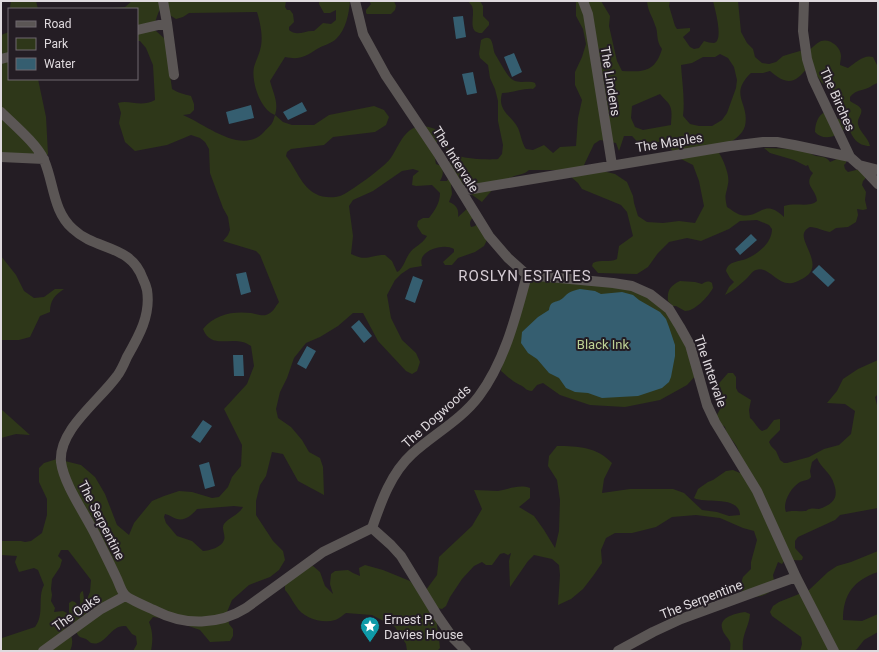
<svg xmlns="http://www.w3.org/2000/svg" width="879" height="652" font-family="Roboto,sans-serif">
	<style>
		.green { fill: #2e3719; fill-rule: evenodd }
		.water { fill: #355e70 }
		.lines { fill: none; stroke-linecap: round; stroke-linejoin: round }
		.street { stroke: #5b5655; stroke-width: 10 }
		.labels { text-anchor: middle; stroke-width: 4; stroke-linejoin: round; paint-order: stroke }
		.street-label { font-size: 13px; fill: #dfdade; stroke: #241d24 }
		.park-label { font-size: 13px; fill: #bdd194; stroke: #241d24 }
		.poi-label { font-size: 13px; fill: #dfdade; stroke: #241d24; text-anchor: start }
		.quarter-label { font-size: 15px; letter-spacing: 1px; fill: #d5ccd4; stroke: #241d24 }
	</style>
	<rect width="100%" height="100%" fill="#241d24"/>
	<path class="green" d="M 11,1 L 36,1 L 38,9 L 12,9 L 10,7 Z
		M 132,1 L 286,1 L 285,7 L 287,10 L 290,10 L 293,14 L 294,22 L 289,27 L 289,30 C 297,37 305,30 314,31 L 323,23 L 331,24 L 336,20 L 336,10 L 330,13 L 324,13 L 319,4 L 319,1 L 350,1 C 349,13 346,30 336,39 C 331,44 323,45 317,49 C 305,57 299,60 285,57 L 270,81 C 273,93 279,102 275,115 L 283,122 L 292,125 L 314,125 L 329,115 L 374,106 L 384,110 L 389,117 L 386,125 L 375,132 L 333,137 L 324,145 L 291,149 L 287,152 L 286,156 C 297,170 301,186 316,194 C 322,198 334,198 340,196 C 349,193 384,167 390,159 C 397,150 403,130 417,127 C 425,125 434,128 441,132 C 435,146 433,148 436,164 L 441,166 C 444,172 443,175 440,181 L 447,181 L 451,172 L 451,167 L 446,147 C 451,149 455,153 459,156 C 467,159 490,160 498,159 L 502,154 L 503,145 L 498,121 L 498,101 L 495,89 L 490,78 L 488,65 L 480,58 L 479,54 L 481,40 C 494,32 492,48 495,54 C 499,60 508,78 513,80 C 520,84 528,80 535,83 L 536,86 L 533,89 C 522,88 513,93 502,93 C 497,111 511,115 518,128 C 521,135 522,144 526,149 L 533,150 L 544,145 L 553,153 L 560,147 L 576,146 L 578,118 L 582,100 L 575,85 L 575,72 L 582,57 L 586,44 L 583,29 L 576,16 L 576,1 L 601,1 L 610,16 L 609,26 L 617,61 L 622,71 C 644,72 655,72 662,49 C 655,39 659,33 655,25 C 652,15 648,12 647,1 L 670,1 L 669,6 L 675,26 L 677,29 L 690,28 L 690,31 L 683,37 L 690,47 L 694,49 L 699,48 L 704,41 C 707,42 711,43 714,43 C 724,41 715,9 713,1 L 738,1 L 741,32 L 747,43 L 753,49 L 755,57 L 762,63 L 769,64 L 776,62 L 783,56 L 793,53 L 800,51 L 806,53 C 811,49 815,44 821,41 C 830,38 841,47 841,56 C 841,59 840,62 840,65 L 848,68 C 855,63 864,54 873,57 L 878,67 L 878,83 C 873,84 870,88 865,89 C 859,91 855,91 850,97 L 850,101 C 854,104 859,105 861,109 C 863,114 857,118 858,124 C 860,133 868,137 870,146 C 857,146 852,137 848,126 C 839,135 825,143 815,132 C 815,124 818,115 825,112 L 838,119 L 840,119 L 841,117 L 835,108 L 834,103 C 845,91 828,89 822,83 C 818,77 814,71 809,65 C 796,84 787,86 770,71 L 763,73 L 751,73 C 728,95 750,103 745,126 C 742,135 735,139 728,144 C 725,147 722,150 719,153 C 724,161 730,176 728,184 C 726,196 724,194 727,207 C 731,209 736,214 741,215 C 761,219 763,197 784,217 L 784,206 C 796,202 809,208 817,201 C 816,188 803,186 813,173 L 810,170 L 808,165 L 806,166 L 794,160 L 770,153 L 764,148 C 777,148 791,149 805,151 C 809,152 812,155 816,156 C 822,157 826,156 830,162 L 837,159 L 846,160 L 846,163 L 844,165 L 845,169 L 848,172 L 860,169 L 866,176 L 865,179 L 863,181 L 862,185 L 866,192 L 865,200 L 867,209 L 863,210 L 857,209 L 858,215 L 856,222 L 848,227 L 836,228 L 830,232 C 823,231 817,227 810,227 C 808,228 806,229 805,231 C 798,240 821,261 809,274 C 806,277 802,279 798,281 C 778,291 771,265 756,270 C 752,271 749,277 745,280 C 739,285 733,291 725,295 L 729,287 L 734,282 L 730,278 L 726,271 C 728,261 738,262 746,259 C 758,254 772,243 772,229 L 769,225 L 757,220 L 740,221 L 729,229 L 701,241 L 687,238 L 669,242 L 658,253 L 648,267 L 637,274 L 598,273 L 592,266 L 593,263 C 601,259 609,263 617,259 L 619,246 L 633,236 L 627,212 L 621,205 L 582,189 L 578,183 L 570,176 L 555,170 L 529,170 C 524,175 519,174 512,177 C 499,181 490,192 482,202 L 461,187 L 451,184 L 452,194 L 449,202 C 457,205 459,210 458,217 L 469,207 L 476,213 C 473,218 468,221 471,227 L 475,226 L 478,223 L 487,240 L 484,246 L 475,252 L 458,258 L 452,265 L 445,265 L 443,262 L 454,252 L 454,249 C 445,244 429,248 423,256 C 421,259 421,263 422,266 L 410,268 L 401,274 L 395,280 L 387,295 L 391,318 L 402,340 L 416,353 L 420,362 L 417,371 L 412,374 L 406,371 L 378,341 L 363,313 L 353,313 L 338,326 L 320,337 L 306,343 L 294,358 L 287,378 L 280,392 L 276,409 L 278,418 L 291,427 L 302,440 L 309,452 L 320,458 L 323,467 L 324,495 L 298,481 L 283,454 L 272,452 L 266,476 L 260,485 L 256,501 L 256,515 L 273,541 L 283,551 L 285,560 L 279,570 L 270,577 L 249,585 L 232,600 L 227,612 L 229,624 L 233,629 L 233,636 L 230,641 L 210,642 L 200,630 L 168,619 L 153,617 L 149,622 C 153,632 153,640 151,651 L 133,651 L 137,644 L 136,636 L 132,634 L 126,626 C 110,624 106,647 91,643 C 88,641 89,641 86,639 C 84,638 82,638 80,637 C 74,633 76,623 70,619 L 69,623 L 64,624 C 71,634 75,639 70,651 L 1,651 L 1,634 L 2,638 L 35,627 C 45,614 37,598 44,585 L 38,570 L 34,568 L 19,572 L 15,562 L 17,556 L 1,555 L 1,541 L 21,541 L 25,542 L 31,541 L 42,533 L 47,515 L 47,499 L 39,482 L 39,468 L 44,463 L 57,459 L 81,465 L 95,477 L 105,494 L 117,525 L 129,535 L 134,523 L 152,501 L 164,496 L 179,491 L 192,492 L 212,498 L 219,497 L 228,487 L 232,477 L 241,466 L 242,445 L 224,409 L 247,384 L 254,366 L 251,346 C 234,333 212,352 203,329 C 215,314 233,311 251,313 C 255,314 262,316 266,315 C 273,313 275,307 279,302 L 260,255 L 256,251 L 223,241 L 228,235 L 230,230 L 228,217 L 223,208 L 210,173 L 209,149 L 205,142 L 200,138 L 191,135 L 167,145 L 135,151 L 125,142 L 119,123 L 121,113 L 118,103 C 129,99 140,108 155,100 L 153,65 L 146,48 L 140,41 L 137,41 L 137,9 L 100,9 L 125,7 ZM 160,9 L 176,19 L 183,17 L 189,13 L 257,12 C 260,22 263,35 261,46 C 260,53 256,60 254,67 C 251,81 260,110 275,115 C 272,126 271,124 264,132 C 242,156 205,124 183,115 L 190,114 L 194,110 L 194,104 L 191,96 C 184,94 178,93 172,89 L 165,39 L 156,31 L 151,30 C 156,23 156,17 160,9 ZM 720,54 L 728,58 L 734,67 L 737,80 L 736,88 L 727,113 L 722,120 L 712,126 L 699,126 L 690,124 L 683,116 C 685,99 682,82 681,65 L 692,63 L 703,57 L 715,57 ZM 660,94 C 663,98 667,101 669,104 C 673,110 671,119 671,125 L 643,130 L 635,127 L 631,118 L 632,106 ZM 624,136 L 632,136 L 644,149 L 653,142 L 663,142 L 681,159 L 693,165 L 699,181 L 704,206 L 695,223 L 679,221 L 663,223 L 647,222 L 638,216 L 634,203 L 633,196 L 627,182 L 615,174 L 586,167 L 584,165 L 594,144 L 600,140 L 616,143 L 619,151 ZM 413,169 L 419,171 L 413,176 L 412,185 L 416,186 L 432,185 L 440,193 C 440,203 435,210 429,218 L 423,218 L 418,221 L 417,226 L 422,234 L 427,236 C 422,245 414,246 409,254 C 405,260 404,266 399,271 L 397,272 L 392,261 L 385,255 C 368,255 368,262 351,254 L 353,236 L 349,206 L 353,200 L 373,191 L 402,171 ZM 234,506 L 243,507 C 239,515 229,517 224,524 C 221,529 226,535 224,540 C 222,547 209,551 203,551 L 192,541 L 177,536 L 166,523 L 164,517 L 165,514 C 170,515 173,518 177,519 C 185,521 192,515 197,509 ZM 61,550 L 68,550 L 91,580 L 90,592 L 87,599 L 94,606 L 94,608 L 88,613 L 85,612 L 82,607 L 84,599 L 83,591 L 81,592 C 78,597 82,602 79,607 L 75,602 L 72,601 L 69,603 L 69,614 L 63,611 L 54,612 L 55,608 L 51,601 L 52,595 L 51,589 L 52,579 L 60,567 L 62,560 L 58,556 Z
		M 369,1 L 394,1 L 396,6 L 395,10 L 391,14 L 367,14 L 366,13 L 366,10 L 371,4 Z
		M 468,1 L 480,1 L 483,6 L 483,16 L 489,22 L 489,25 L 482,33 C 466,33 476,15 472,6 C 471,4 469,3 468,1 Z
		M 9,32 L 8,53 L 9,79 L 38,79 L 46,117 L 48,154 L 45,159 L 1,157 L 1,35 Z
		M 1,256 L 16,275 L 24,291 L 34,298 L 44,297 L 55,289 L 64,289 C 55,295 50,300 50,312 L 40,316 L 30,337 L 19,340 L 1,340 Z
		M 527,275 L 632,286 L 669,309 L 698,373 L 687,385 L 660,400 L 625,407 L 590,405 L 560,395 L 543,383 L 537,385 L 532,391 C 526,391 525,387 520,385 C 513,382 508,377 501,371 L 502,365 Z
		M 680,281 L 695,282 L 702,284 C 705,282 708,280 712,283 L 713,288 C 708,297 695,311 685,311 L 676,306 L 673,306 L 668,301 C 667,290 670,286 680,281 Z
		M 878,360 L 878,394 L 875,397 L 878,409 L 878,508 L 840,515 L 835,520 L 822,526 L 798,537 L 795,541 L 795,548 L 803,557 L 802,560 C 796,561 792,559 785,560 L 782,564 L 778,562 L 773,575 L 775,587 C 767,598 747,601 739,589 L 743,577 L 751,569 L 751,562 L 757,540 L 754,531 L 743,528 L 720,518 L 696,515 L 672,517 L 656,527 L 632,533 L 615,533 L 606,538 L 601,550 L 602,563 L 593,576 L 583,589 L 571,599 L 558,605 L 560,575 L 559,565 L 552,559 L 534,555 L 528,561 L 510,587 L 509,561 L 511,553 L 508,555 L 504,553 L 500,554 L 492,565 L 486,565 L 482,562 L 474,566 L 462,579 L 450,597 L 446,606 L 442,609 L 437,608 C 435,622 439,635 440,648 L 437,651 L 407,651 L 406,644 L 395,627 L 372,615 L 346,613 C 343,615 339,619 335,620 C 322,624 303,618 296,606 C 292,601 290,595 285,590 L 285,584 L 306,567 L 313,566 L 320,572 L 325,586 L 333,594 L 330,584 L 331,574 L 335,571 L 348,570 L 353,573 L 360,576 L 359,568 L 365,565 L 383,570 L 410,581 L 418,590 L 426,590 L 437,575 L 439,557 L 472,526 L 482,509 L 474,490 C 482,490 490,491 498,491 C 509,489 519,484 530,488 L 530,498 L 519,507 L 534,516 L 544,530 L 555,548 L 559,531 L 560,500 L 557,480 L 548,466 L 549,456 L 557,446 C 578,446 597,447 612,463 L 604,479 L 602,493 L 630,489 L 673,489 L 684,493 L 702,510 L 717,512 L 729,516 L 740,515 C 739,495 706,504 694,498 L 698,489 L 708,482 L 713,480 L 726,471 L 733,470 L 740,473 C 740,463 741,452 735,444 C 731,438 726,434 725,427 L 719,423 L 716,418 C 718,410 724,406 726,398 L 719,397 L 714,394 L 714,389 L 728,373 L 733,373 L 736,377 L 736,388 L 738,392 L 751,400 L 749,410 L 750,418 C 755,422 757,428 762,431 L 767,429 L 774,420 L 780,419 L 780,430 L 771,439 L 769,442 L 771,446 L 776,451 L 780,460 L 784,463 L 787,463 L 809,457 L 824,449 L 839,445 L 851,434 L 855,411 L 845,404 L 827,403 L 837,391 L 843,379 L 858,369 ZM 817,458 C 820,467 831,473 834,484 C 839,498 833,504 819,509 C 816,509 813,508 810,509 C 805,510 809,511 804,511 C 797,512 794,510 786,512 C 782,503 791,487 800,482 C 804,480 808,481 811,477 L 810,471 L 812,462 Z
		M 1,409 L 30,435 L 16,434 L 1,438 Z
		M 878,551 L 878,572 C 854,580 843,594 843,620 L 862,621 L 878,614 L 878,632 L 864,640 L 857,649 L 854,651 L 800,651 L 802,644 L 801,637 L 772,616 L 770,612 L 773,606 L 779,602 L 809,590 L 828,572 L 837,566 L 851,562 Z
		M 745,612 L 750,614 C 749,628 741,634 743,651 L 730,651 C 730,648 731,644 730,642 C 728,637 723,634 722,628 C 719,617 737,613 745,612 Z"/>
	<path class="water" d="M 463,16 L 466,37 L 456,39 L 453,17 Z
		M 514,53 L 522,72 L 512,77 L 504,57 Z
		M 473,72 L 477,93 L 467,95 L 462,74 Z
		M 302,102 L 307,111 L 288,120 L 283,112 Z
		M 251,105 L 254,118 L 229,124 L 226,112 Z
		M 751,234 L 757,240 L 740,255 L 735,249 Z
		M 819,265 L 835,280 L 828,287 L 812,272 Z
		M 246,272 L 251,292 L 241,295 L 236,274 Z
		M 413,276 L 423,280 L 415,303 L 405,299 Z
		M 580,289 L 595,291 L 601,294 L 622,292 L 633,295 L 639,300 L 660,312 L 666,319 L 669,327 L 675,345 L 675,356 L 671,377 L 669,382 L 662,388 L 638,396 L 602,398 L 588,393 L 575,392 L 566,388 L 559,378 L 549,373 L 537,359 L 528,353 L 521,343 L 522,332 L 538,317 L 549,310 C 551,299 556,304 563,298 C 569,292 571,291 580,289 Z
		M 359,320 L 372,336 L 364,343 L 351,327 Z
		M 307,346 L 316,351 L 306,369 L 297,364 Z
		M 233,355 L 243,355 L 244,376 L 234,376 Z
		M 203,420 L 212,426 L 200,443 L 191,437 Z
		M 209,462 L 215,486 L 205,489 L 199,465 Z"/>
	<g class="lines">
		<path class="street" d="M 163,1 L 167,23 L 174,75
			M 355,1 L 363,34 L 386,76 L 439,155 L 489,236 L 508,258 L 527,275 L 613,283 L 632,286 L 650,294 L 669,309 L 680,327 L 690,345 L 707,405 L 715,422 L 757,491 L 796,577 L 834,651
			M 583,1 L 588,14 L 612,165
			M 804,1 L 803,31 L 807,59 L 813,79 L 850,157
			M 137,30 L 167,23
			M 1,59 L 9,57
			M 1,112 C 14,125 37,144 44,160 C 54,183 53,212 73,229 C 96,251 131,244 143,279 C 145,283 146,286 147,290 C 151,315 139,336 127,357 C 124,364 121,371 117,376 C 99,401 58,430 61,462 C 64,485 86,515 96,536 C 103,550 110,564 117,579 C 119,583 121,591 125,595 C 128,599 150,608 156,611 C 185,626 219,625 246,608 L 323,552 L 372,528 L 391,545 L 401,556 L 437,615 L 453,638 L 466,651
			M 1,157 L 44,159
			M 861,166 L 878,184
			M 461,191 L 730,146 L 763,142 L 777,142 L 794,145 L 850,157 L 859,165 L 878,170
			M 372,528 C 381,502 391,473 412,454 C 434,434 461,420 479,396 C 505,361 516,316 527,275
			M 43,651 L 101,609 L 125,596
			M 618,651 L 653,632 L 681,619 L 796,577"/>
	</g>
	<defs>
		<g id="sight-pin" transform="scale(1)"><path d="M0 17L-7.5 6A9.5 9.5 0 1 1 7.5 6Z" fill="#0f9aa8" stroke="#241d24"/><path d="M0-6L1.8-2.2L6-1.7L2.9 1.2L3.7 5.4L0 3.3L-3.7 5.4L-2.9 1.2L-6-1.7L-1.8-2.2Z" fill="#fff"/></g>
	</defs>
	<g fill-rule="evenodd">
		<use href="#sight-pin" x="370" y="626"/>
	</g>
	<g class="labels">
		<g class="street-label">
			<text transform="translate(611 81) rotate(81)" y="5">The Lindens</text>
			<text transform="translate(838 99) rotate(66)" y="5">The Birches</text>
			<text transform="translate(669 142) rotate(-9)" y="5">The Maples</text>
			<text transform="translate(456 159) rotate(58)" y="5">The Intervale</text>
			<text transform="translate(711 371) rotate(71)" y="5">The Intervale</text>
			<text transform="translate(436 416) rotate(-42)" y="5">The Dogwoods</text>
			<text transform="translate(102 520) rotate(63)" y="5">The Serpentine</text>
			<text transform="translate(701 599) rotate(-21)" y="5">The Serpentine</text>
			<text transform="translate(76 612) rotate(-35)" y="5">The Oaks</text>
		</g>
		<g class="park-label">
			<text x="603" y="349">Black Ink</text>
		</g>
		<g class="poi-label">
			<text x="384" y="624">Ernest P.<tspan x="384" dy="15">Davies House</tspan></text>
		</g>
		<g class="quarter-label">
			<text x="525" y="281">ROSLYN ESTATES</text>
		</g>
	</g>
	<rect width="879" height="652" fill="none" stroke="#dfdade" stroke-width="4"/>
	<rect x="8" y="8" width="130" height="72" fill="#241d24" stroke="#6f696e"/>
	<rect x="16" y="21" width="20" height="6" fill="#5b5655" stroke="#6f696e"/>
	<text x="44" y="28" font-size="12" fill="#dfdade">Road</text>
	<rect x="16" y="38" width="20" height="12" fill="#2e3719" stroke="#6f696e"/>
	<text x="44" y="48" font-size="12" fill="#dfdade">Park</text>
	<rect x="16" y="58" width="20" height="12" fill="#355e70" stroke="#6f696e"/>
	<text x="44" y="68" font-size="12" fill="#dfdade">Water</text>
</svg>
